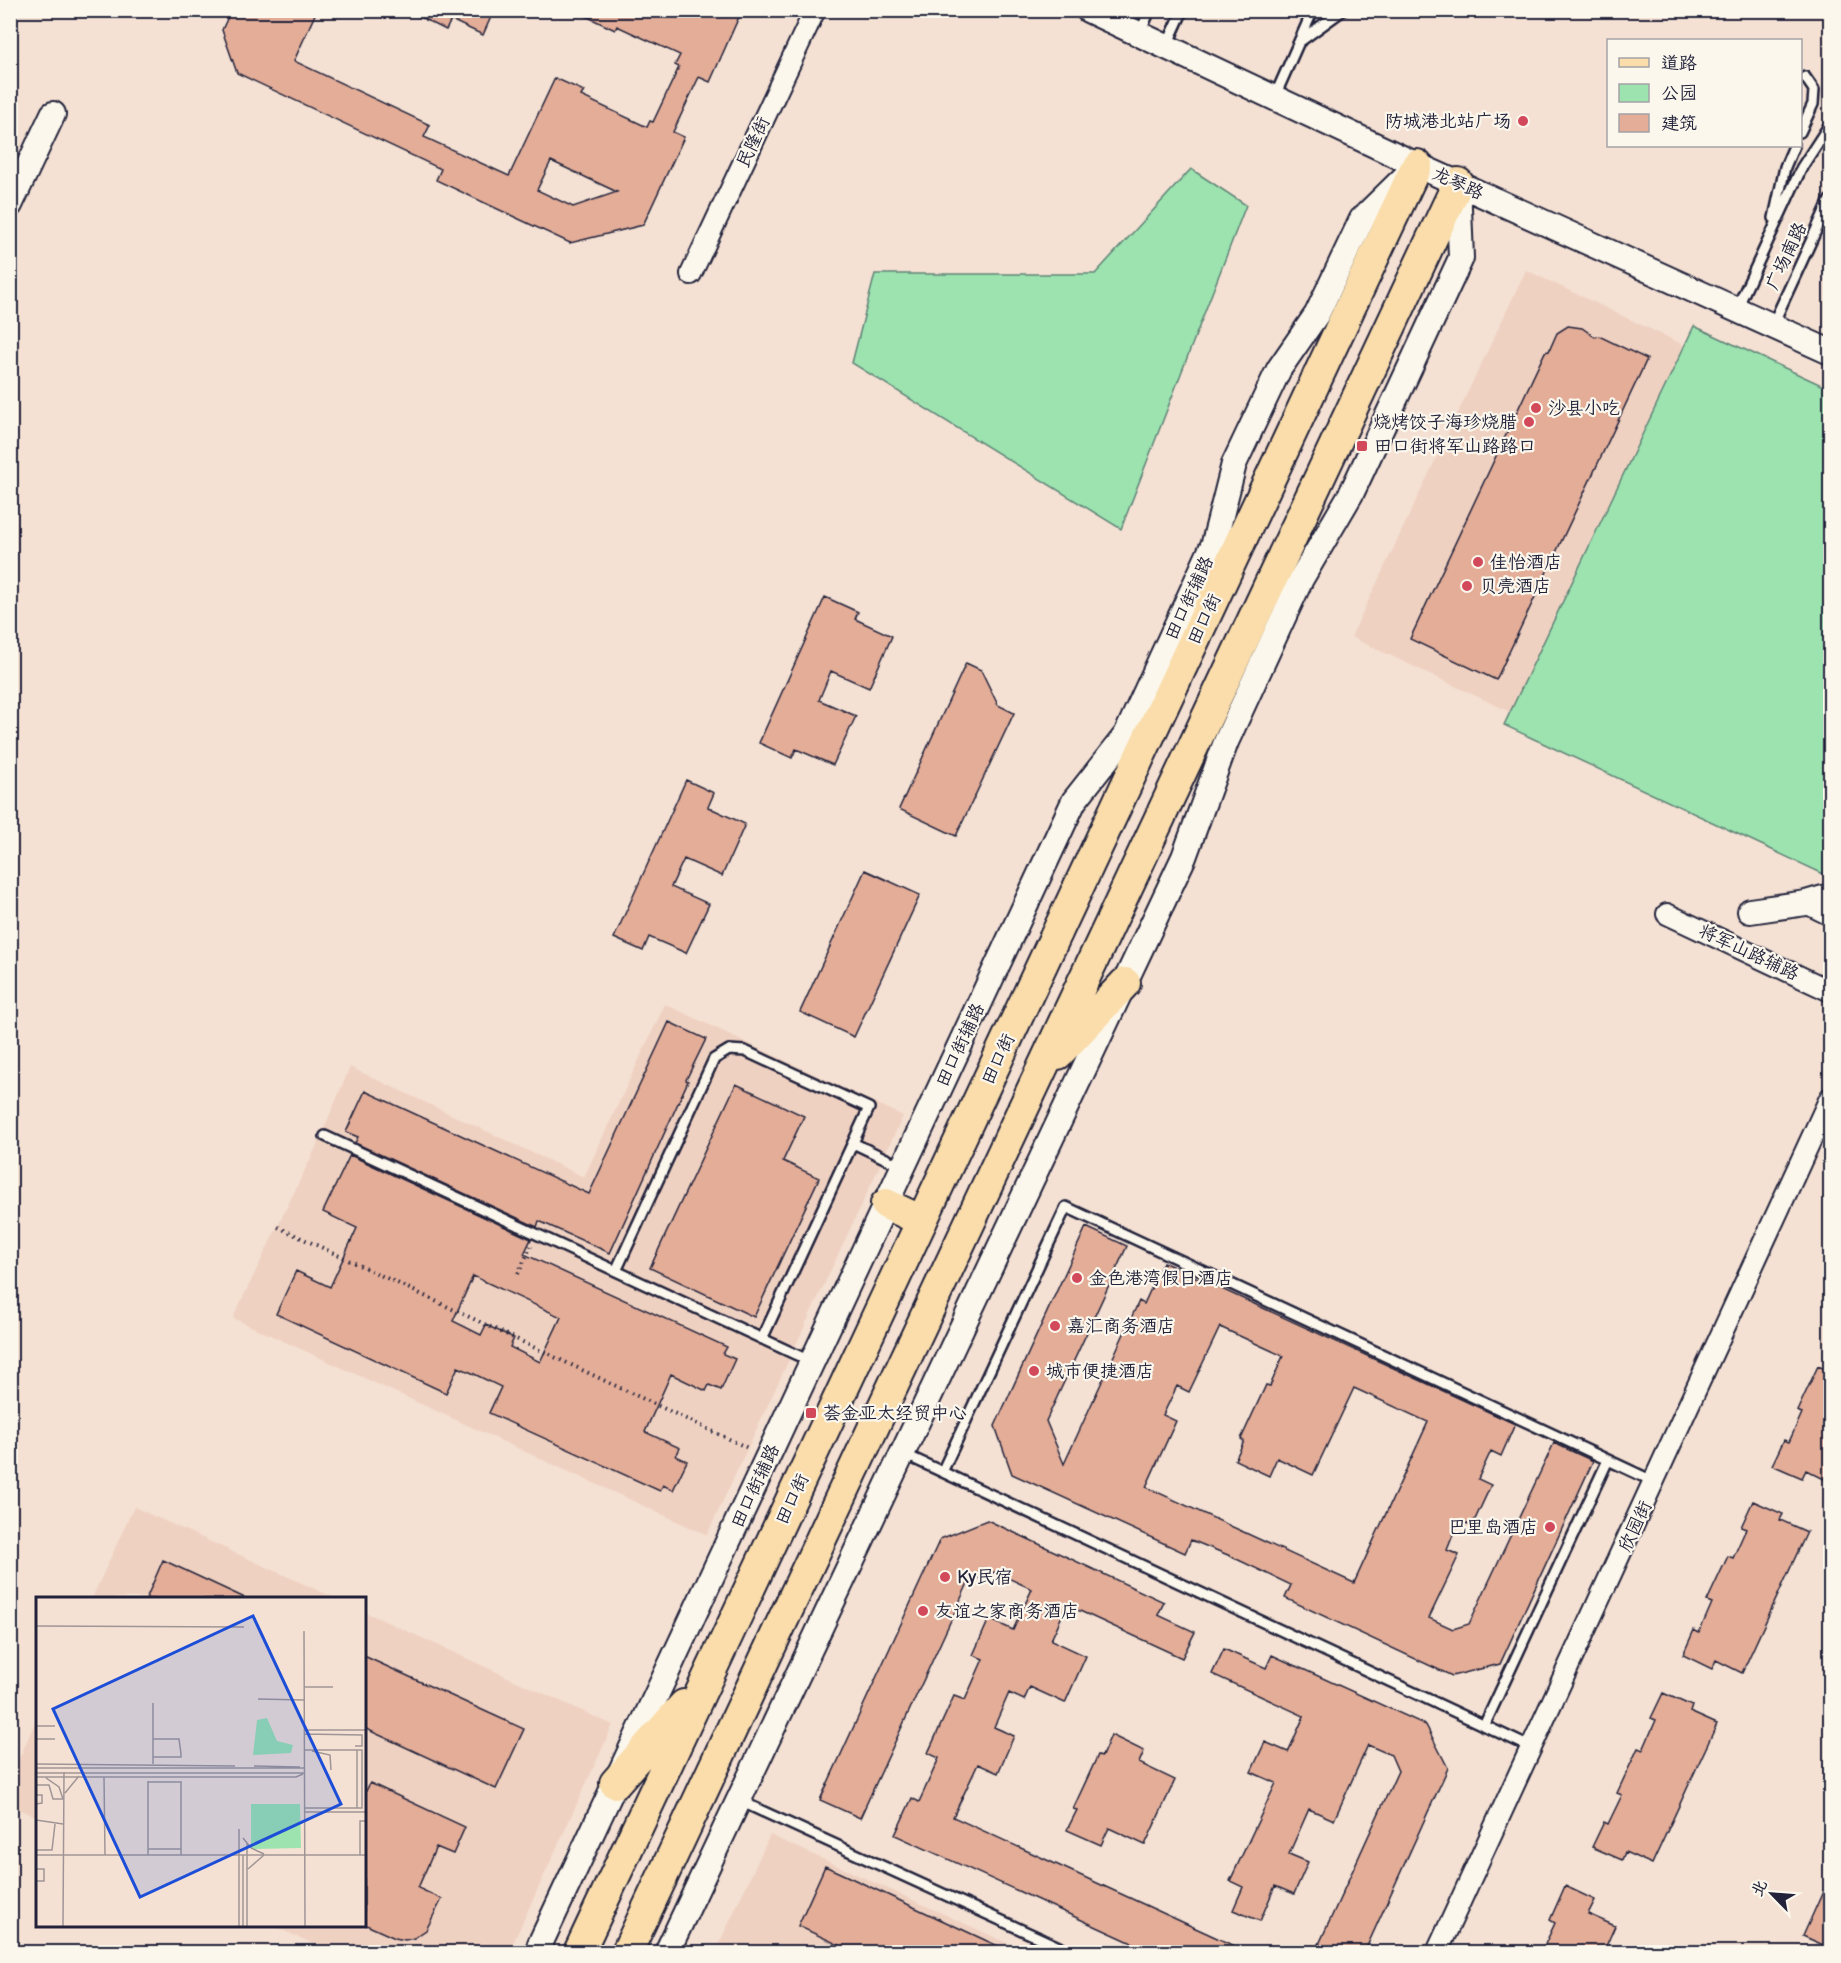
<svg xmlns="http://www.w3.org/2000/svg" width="1841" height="1963" font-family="'Balsamiq Sans','LXGW WenKai TC',sans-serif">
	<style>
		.built { fill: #efd1c1 }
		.green { fill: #9ce3b0; stroke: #5f8276; stroke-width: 1.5 }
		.building { fill: #e3ad98; stroke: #22223b; stroke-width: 1.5; fill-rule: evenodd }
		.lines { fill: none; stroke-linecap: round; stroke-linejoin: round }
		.service-casing { stroke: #22223b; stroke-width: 14 }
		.minor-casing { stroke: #22223b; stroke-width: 24 }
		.tertiary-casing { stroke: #22223b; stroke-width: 28 }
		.primary-casing { stroke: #22223b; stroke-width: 34 }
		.path { stroke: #22223b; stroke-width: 4; stroke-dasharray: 1.5 4.5; stroke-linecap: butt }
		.service { stroke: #fbf7ec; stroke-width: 9 }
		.minor { stroke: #fbf7ec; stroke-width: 20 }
		.tertiary { stroke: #fbf7ec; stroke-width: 24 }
		.primary { stroke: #faddab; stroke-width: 30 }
		.poi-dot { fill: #d1495b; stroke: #fbf7ec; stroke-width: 2 }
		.labels { text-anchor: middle; stroke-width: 4.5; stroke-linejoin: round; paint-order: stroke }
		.poi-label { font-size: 18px; fill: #22223b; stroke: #fbf7ec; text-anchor: start }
		.street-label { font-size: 18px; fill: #22223b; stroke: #fbf7ec }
		.inset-road { fill: none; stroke: #a09596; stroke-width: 1.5 }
		.view { fill: #1d4ed8; fill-opacity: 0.15; stroke: #1d4ed8; stroke-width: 3 }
		.inset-edge { fill: none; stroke: #22223b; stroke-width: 3 }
	</style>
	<rect width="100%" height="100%" fill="#f4e1d3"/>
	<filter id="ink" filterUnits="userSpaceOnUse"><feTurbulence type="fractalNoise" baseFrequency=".0167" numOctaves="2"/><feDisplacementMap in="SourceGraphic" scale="12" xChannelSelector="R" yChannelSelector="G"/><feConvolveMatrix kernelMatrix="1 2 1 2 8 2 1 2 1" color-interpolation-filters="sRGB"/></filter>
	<g filter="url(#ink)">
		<path class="built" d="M 1526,270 L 1684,345 L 1510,712 L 1351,637 Z
			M 665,1004 L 903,1116 L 707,1535 L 233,1318 L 317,1145 L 350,1067 L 584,1177 Z
			M 134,1507 L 335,1598 L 92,1598 Z
			M 365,1612 L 613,1725 L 509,1952 L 332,1952 L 273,1926 L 364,1926 Z
			M 37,1718 L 37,1817 L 10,1805 L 11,1777 Z
			M 770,1835 L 1027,1952 L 715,1952 Z"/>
		<path class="green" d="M 1191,169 L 1246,205 L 1121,529 L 852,363 L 875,274 L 1095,274 Z
			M 1694,326 L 1830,389 L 1830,877 L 1504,725 Z"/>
		<path class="building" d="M 231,10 L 317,10 L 294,61 L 430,125 L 424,137 L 509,176 L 555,78 L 584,91 L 581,96 L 647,127 L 650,121 L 653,122 L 679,67 L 675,65 L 680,55 L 617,26 L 615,30 L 573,10 L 742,10 L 710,82 L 699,77 L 673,132 L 684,137 L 643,225 L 570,243 L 436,180 L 441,169 L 237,73 L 222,30 ZM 551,161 L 617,192 L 573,207 L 537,190 Z
			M 406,10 L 494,10 L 483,35 L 451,20 L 446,30 Z
			M 1568,326 L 1582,328 L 1595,337 L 1599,336 L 1647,359 L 1496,680 L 1410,639 L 1545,352 L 1549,351 L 1557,333 Z
			M 825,597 L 858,612 L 855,619 L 892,636 L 869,688 L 831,671 L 819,700 L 856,716 L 833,765 L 796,749 L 792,758 L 759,743 Z
			M 966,663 L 981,670 L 998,705 L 1014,713 L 956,836 L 899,809 Z
			M 686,780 L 714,793 L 708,807 L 745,824 L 722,876 L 684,859 L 671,887 L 709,904 L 686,953 L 649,937 L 643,951 L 614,938 Z
			M 865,870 L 920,895 L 854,1037 L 800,1012 Z
			M 669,1022 L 706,1039 L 686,1080 L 688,1081 L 610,1253 L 539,1221 L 537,1227 L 355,1143 L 358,1137 L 346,1132 L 365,1091 L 589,1194 Z
			M 736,1084 L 804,1116 L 783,1161 L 819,1178 L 754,1317 L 650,1268 Z
			M 350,1155 L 531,1239 L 524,1254 L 727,1347 L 723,1354 L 735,1359 L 721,1390 L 709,1385 L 706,1391 L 671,1374 L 645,1432 L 680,1448 L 676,1456 L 687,1461 L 673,1490 L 663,1485 L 660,1491 L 489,1413 L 501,1387 L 470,1372 L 458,1367 L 446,1393 L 276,1314 L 296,1271 L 330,1287 L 357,1228 L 323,1212 ZM 473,1276 L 561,1317 L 540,1362 L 510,1347 L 514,1338 L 486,1325 L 481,1335 L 453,1321 Z
			M 1086,1227 L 1127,1246 L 1046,1421 L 1064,1464 L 1139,1301 L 1144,1304 L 1163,1262 L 1515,1424 L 1501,1456 L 1491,1451 L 1478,1479 L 1491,1485 L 1472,1526 L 1459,1520 L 1447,1550 L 1459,1555 L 1429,1618 L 1453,1629 L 1469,1624 L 1554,1443 L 1593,1461 L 1500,1664 L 1452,1676 L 1285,1598 L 1291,1585 L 1228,1555 L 1191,1540 L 1185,1553 L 1012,1474 L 995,1426 ZM 1220,1327 L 1283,1356 L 1270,1386 L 1266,1385 L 1241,1439 L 1244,1441 L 1235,1460 L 1269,1476 L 1277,1458 L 1313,1475 L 1354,1388 L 1428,1422 L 1354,1583 L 1146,1487 L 1176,1421 L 1163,1415 L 1177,1386 L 1189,1392 Z
			M 1818,1366 L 1830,1371 L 1830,1482 L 1806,1470 L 1802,1478 L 1772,1465 L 1784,1440 L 1789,1442 L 1802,1413 L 1797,1411 Z
			M 1753,1501 L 1783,1514 L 1780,1520 L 1807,1532 L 1742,1673 L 1716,1660 L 1712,1669 L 1683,1655 L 1694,1630 L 1699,1633 L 1712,1603 L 1707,1601 L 1728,1556 L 1733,1558 L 1746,1529 L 1741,1527 Z
			M 987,1520 L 1164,1602 L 1158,1615 L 1195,1632 L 1182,1658 L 1067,1605 L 1051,1640 L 1086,1656 L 1065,1703 L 1030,1687 L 1024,1700 L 1009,1693 L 994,1727 L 1014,1736 L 998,1773 L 978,1764 L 953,1817 L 1250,1953 L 1154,1953 L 895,1835 L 912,1798 L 919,1802 L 939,1758 L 928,1753 L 954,1696 L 965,1700 L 983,1659 L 973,1655 L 989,1619 L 1013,1630 L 1032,1589 L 995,1572 L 969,1581 L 860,1818 L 820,1800 L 940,1539 Z
			M 163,1560 L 247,1599 L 146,1599 Z
			M 1224,1649 L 1266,1668 L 1272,1655 L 1426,1725 L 1448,1768 L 1364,1953 L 1315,1953 L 1398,1771 L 1391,1755 L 1368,1745 L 1334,1820 L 1309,1809 L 1289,1854 L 1308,1862 L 1294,1894 L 1275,1886 L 1260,1921 L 1233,1910 L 1243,1887 L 1230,1881 L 1276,1783 L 1251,1772 L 1265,1742 L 1288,1752 L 1304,1716 L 1212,1674 Z
			M 364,1656 L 524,1729 L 496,1789 L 364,1728 Z
			M 1663,1693 L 1692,1706 L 1690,1712 L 1717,1724 L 1652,1864 L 1625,1852 L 1622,1860 L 1592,1847 L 1604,1822 L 1608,1824 L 1622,1795 L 1617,1793 L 1638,1748 L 1643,1750 L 1656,1720 L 1651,1718 Z
			M 1111,1735 L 1144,1751 L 1139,1763 L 1175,1780 L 1145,1845 L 1109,1828 L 1101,1845 L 1067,1830 L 1077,1810 L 1073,1809 L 1098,1755 L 1102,1756 Z
			M 370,1783 L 465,1827 L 453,1854 L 436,1847 L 418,1888 L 442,1899 L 426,1930 L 414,1938 L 405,1940 L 395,1938 L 364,1924 L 364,1795 Z
			M 825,1866 L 1013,1953 L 856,1953 L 798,1926 Z
			M 1830,1876 L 1830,1948 L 1803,1936 Z
			M 1565,1886 L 1595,1900 L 1588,1914 L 1615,1926 L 1603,1953 L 1541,1953 L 1555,1923 L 1550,1920 Z"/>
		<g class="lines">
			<g class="service-casing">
				<path id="service" d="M 1140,33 L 1150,10
					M 1299,42 L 1343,10
					M 1167,45 L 1183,10
					M 1275,96 L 1313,10
					M 1800,132 L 1813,104 L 1814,90 L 1805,77
					M 1774,218 L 1785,167 L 1794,146
					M 1737,308 L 1802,167 L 1830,124
					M 1773,324 L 1830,200
					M 325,1136 L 810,1361
					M 853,1143 L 901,1166
					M 616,1271 L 714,1059 L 729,1050 L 745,1051 L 869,1108 L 762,1339
					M 904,1454 L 1532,1748
					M 942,1472 L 1066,1207 L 1655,1482
					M 1484,1726 L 1608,1460
					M 740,1801 L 1070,1952"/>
			</g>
			<g class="minor-casing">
				<path id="minor" d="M 691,274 L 815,10
					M 1806,903 L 1830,915
					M 1667,914 L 1830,991
					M 1437,1952 L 1830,1098"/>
			</g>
			<g class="tertiary-casing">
				<path id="tertiary" d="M 1088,10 L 1417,165 L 1830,352
					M 10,205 L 53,114
					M 1750,911 L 1806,903 L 1830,896
					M 538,1952 L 540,1944 L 1074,801 L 1126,735 L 1214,543 L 1234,464 L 1279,369 L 1317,314 L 1362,219 L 1409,173
					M 667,1952 L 1184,857 L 1226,742 L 1301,579 L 1352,492 L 1461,258 L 1458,183"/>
			</g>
			<g class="primary-casing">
				<path id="primary" d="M 1058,1054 L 1125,983
					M 886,1204 L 922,1221
					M 615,1783 L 684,1705
					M 579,1952 L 1417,165
					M 627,1952 L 1458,183"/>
			</g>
			<path class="path" d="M 278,1227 L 748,1448
				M 518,1274 L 531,1246"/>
			<use href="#service" class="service"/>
			<use href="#minor" class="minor"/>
			<use href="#tertiary" class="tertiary"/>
			<use href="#primary" class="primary"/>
		</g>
	</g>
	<g class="poi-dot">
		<circle cx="1523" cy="121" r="6"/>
		<circle cx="1536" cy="408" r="6"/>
		<circle cx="1529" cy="422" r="6"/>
		<rect x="1356" y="440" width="12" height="12" rx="3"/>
		<circle cx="1478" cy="562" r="6"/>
		<circle cx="1467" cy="586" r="6"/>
		<circle cx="1077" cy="1278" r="6"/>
		<circle cx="1055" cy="1326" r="6"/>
		<circle cx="1034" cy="1371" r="6"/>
		<rect x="805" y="1407" width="12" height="12" rx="3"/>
		<circle cx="1550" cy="1527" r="6"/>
		<circle cx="945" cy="1577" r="6"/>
		<circle cx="923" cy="1611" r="6"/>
	</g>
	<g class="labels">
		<g class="poi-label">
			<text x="1511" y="127" text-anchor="end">防城港北站广场</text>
			<text x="1548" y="414">沙县小吃</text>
			<text x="1517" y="428" text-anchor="end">烧烤饺子海珍烧腊</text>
			<text x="1374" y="452">田口街将军山路路口</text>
			<text x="1490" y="568">佳怡酒店</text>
			<text x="1479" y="592">贝壳酒店</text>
			<text x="1089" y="1284">金色港湾假日酒店</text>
			<text x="1067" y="1332">嘉汇商务酒店</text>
			<text x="1046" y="1377">城市便捷酒店</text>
			<text x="823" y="1419">荟金亚太经贸中心</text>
			<text x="1538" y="1533" text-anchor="end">巴里岛酒店</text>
			<text x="957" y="1583">Ky民宿</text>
			<text x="935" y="1617">友谊之家商务酒店</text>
		</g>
		<g class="street-label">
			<text transform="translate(753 142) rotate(-65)" y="6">民隆街</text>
			<text transform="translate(1458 183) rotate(24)" y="6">龙琴路</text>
			<text transform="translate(1786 256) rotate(-65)" y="6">广场南路</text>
			<text transform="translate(1189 598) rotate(-65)" y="6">田口街辅路</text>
			<text transform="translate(1204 619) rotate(-65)" y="6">田口街</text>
			<text transform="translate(1749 952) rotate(25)" y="6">将军山路辅路</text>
			<text transform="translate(960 1045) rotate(-65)" y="6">田口街辅路</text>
			<text transform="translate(998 1059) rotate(-65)" y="6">田口街</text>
			<text transform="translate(755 1486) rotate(-65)" y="6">田口街辅路</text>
			<text transform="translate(792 1499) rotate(-65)" y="6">田口街</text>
			<text transform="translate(1635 1526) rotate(-65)" y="6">欣园街</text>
		</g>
	</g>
	<g transform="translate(36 1597)">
		<rect width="330" height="330" fill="#f4e1d3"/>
		<path d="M 231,121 L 241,144 L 257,148 L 255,156 L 217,158 L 221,123 ZM 215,207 L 264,207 L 265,251 L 215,252 Z" fill="#9ce3b0"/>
		<path class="inset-road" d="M 0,29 L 208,30M 268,34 L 269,329M 268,90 L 297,90M 222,102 L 268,103M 117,106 L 117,167M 0,129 L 19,129M 268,133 L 330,133M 268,137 L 326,138 L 326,149 L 319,149M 0,142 L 19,142M 117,142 L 143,142 L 145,157 L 145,160 L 117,160M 268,153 L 321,153M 321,153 L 321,211M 276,154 L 294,158 L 295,173M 0,167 L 199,169M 218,169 L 264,170M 0,171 L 268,171M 0,176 L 268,176M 0,180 L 260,180 L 267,177M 68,180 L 69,258M 10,181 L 23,190 L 27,202M 112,185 L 145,185 L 145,258M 0,188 L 13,188 L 17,202 L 27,202M 29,196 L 43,179M 0,198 L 6,198 L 6,206 L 0,207M 268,211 L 326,211 L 326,153 L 321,153M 268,215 L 330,215M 0,223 L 27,227M 207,241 L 215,251 L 228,257M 211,246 L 211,329M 112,252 L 145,252M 0,253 L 16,253 L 19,227M 0,258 L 330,258M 112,258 L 112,184M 324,258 L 324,224 L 330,224M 0,272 L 8,272 L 8,284 L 0,284M 212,272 L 228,258M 27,329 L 28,175M 203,329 L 203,232M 207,329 L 207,258"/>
		<path class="view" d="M 217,19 L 305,207 L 104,300 L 17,112 Z"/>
		<rect width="330" height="330" class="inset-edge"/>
	</g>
	<rect width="1841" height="1963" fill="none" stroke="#fbf7ec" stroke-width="36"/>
	<rect x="18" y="18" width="1805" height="1927" fill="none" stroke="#22223b" stroke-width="2" filter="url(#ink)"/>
	<rect x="1607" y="39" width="195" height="108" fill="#fbf7ec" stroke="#a4a2a5" stroke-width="1.5"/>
	<rect x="1619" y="58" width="30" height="9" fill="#faddab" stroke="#a4a2a5" stroke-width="1.5"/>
	<text x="1661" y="69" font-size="18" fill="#22223b">道路</text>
	<rect x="1619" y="84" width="30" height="18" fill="#9ce3b0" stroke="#a4a2a5" stroke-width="1.5"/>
	<text x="1661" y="99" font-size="18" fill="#22223b">公园</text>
	<rect x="1619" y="114" width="30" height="18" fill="#e3ad98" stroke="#a4a2a5" stroke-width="1.5"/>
	<text x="1661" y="129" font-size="18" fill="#22223b">建筑</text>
	<g transform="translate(1772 1894) rotate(295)" stroke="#fbf7ec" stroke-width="4.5" paint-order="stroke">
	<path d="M0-4.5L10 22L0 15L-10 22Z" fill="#22223b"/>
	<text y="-9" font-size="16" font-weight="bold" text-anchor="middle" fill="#22223b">北</text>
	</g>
</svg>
